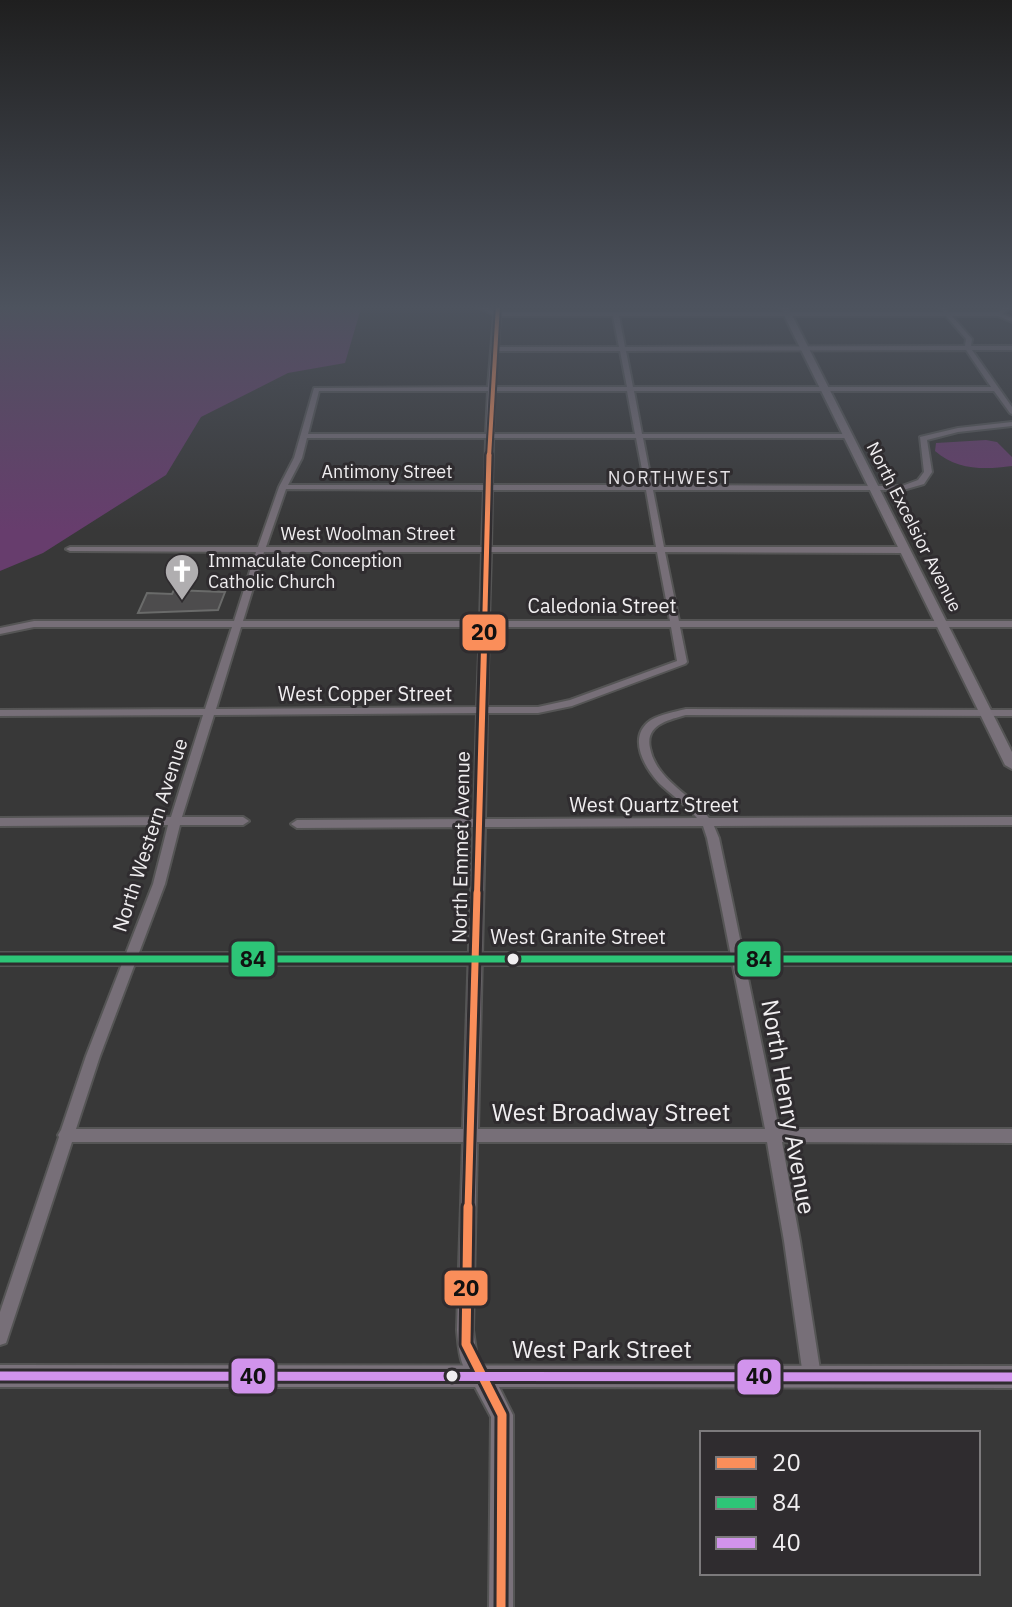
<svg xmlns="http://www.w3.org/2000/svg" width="1012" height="1607" font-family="'IBM Plex Sans',sans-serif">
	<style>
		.green { fill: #673d6d }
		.building { fill: #4d4c4d; stroke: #6a6b6a; stroke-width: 2 }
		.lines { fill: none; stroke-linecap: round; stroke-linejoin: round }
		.street-casing { stroke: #555; stroke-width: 4 }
		.secondary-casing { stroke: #555; stroke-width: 4 }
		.street { fill: #776f78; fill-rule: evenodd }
		.secondary { fill: #79717a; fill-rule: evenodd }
		.bus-1-far4-casing { stroke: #2f2c2f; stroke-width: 8 }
		.bus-1-far3-casing { stroke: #2f2c2f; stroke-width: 10 }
		.bus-1-far2-casing { stroke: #2f2c2f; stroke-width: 12 }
		.bus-1-far1-casing { stroke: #2f2c2f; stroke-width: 13 }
		.bus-1-casing { stroke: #2f2c2f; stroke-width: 15 }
		.bus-2-casing { stroke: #2f2c2f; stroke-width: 13 }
		.bus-3-casing { stroke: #2f2c2f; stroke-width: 15 }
		.bus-1-far4 { stroke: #fa8e5a; stroke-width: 4 }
		.bus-1-far3 { stroke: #fa8e5a; stroke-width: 5 }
		.bus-1-far2 { stroke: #fa8e5a; stroke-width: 6 }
		.bus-1-far1 { stroke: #fa8e5a; stroke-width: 7 }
		.bus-1 { stroke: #fa8e5a; stroke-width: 9 }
		.bus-2 { stroke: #2dc577; stroke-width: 7 }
		.bus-3 { stroke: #d193ec; stroke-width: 9 }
		.bus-dot { fill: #f0eef0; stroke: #2f2c2f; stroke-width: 3 }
		.labels { text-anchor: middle; stroke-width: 6; stroke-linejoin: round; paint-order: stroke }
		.far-street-label { font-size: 18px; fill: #f0eef0; stroke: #2f2c2f }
		.far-neighbourhood-label { font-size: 18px; letter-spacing: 2px; fill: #e4e1e5; stroke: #2f2c2f }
		.far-poi-label { font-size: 18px; fill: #f0eef0; stroke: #2f2c2f; text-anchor: start }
		.street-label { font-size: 20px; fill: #f0eef0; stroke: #2f2c2f }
		.near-street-label { font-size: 24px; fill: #f0eef0; stroke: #2f2c2f }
		.line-badge { stroke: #2f2c2f; stroke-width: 3 }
		.pale-badge-label { font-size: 22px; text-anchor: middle; font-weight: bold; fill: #111 }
	</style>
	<rect width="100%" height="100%" fill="#383838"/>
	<path class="green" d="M 0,305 L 362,305 L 345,363 L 288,373 L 201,417 L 166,475 L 43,553 L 0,571 Z
		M 986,440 L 997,442 L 1012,457 L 1012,466 C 984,470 957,470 935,451 L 936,443 Z"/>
	<path class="building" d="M 174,590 L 198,591 L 225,592 L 218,610 L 138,613 L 147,593 L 172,594 Z"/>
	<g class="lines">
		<g class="street-casing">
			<path id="street" d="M 474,305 L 482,305 L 495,311 L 495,305 L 501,305 L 500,312 L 943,312 L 937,305 L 943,305 L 949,312 L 998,312 L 1006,305 L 1012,305 L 1003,314 L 1012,318 L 1012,322 L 998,316 L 952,316 L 972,339 L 971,346 L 1012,346 L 1012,350 L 972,350 L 1012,407 L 1012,414 L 1010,413 L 994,391 L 634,391 L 642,434 L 847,434 L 851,436 L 847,438 L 643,438 L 652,485 L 902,486 L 918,480 L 924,472 L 920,437 L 958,428 L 1012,422 L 1012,426 L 958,432 L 927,440 L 932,472 L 924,484 L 903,490 L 653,490 L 664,547 L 905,547 L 909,550 L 905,553 L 665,552 L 679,621 L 1012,621 L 1012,627 L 680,627 L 687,662 L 685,664 L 572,706 L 538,713 L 487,713 L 485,819 L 697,818 C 687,806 673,796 661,785 C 645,769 626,737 651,720 C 661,714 674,712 686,709 L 1012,710 L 1012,716 L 686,715 C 668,720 645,725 650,748 C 656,780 691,794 709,818 L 1012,817 L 1012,825 L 714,826 L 719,838 L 733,905 L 779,1129 L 1012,1129 L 1012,1143 L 782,1142 L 800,1241 L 821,1376 L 818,1382 L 812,1385 L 806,1382 L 803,1376 L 784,1241 L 767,1142 L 477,1142 L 473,1330 L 477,1358 L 489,1375 L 486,1381 L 480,1384 C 459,1374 459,1350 457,1330 L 463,1142 L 72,1142 L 8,1337 L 6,1343 L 0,1345 L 0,1312 L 59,1137 L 58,1135 L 61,1130 L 86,1056 L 153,884 L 168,825 L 0,826 L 0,818 L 171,817 L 203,715 L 0,716 L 0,710 L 205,709 L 232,627 L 34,627 L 0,634 L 0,628 L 34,621 L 234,621 L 256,552 L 70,551 L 66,549 L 70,547 L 258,547 L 279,487 L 294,458 L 314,388 L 488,387 L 494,315 ZM 500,316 L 613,316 L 619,347 L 498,347 ZM 619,316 L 946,316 L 966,339 L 965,346 L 625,347 ZM 966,350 L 991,387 L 633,387 L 626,351 ZM 497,351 L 620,351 L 627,387 L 494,387 ZM 319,391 L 488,391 L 486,434 L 308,434 ZM 494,391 L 627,391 L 635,434 L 493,434 ZM 307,438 L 486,438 L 485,485 L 288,485 L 302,458 ZM 493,438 L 636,438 L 645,485 L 492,485 ZM 286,489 L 484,490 L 482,547 L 266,547 ZM 492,490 L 646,490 L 656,547 L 491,547 ZM 264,552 L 482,552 L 480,621 L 243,621 ZM 491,552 L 657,552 L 670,621 L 489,621 ZM 241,627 L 480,627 L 477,707 L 216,709 ZM 489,627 L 671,627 L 677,661 L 570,700 L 538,707 L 487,707 ZM 477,713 L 474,819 L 297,820 L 291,824 L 297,828 L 473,827 L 463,1129 L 76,1129 L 100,1056 L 165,884 L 180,825 L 243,825 L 249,821 L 243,817 L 182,817 L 214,715 ZM 703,826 L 707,838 L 721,905 L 765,1129 L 478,1129 L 485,827 Z"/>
		</g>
		<g class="secondary-casing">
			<path id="secondary" d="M 779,305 L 787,305 L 1012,752 L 1012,769 L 1005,765 Z
				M 0,953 L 1012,953 L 1012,965 L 0,965 Z
				M 0,1365 L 1012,1366 L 1012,1388 L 499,1387 L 513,1415 L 513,1607 L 489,1607 L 491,1417 L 475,1387 L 0,1387 Z"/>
		</g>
		<use href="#street" class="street"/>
		<use href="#secondary" class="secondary"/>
		<g class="bus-1-far4-casing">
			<path id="bus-1-far4" d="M 489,457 L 498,305"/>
		</g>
		<g class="bus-1-far3-casing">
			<path id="bus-1-far3" d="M 484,650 L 489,455"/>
		</g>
		<g class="bus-1-far2-casing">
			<path id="bus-1-far2" d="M 477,895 L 484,648"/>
		</g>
		<g class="bus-1-far1-casing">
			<path id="bus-1-far1" d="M 468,1209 L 477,893"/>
		</g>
		<g class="bus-1-casing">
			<path id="bus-1" d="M 468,1207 L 466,1344 L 502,1415 L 501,1607"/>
		</g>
		<g class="bus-2-casing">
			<path id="bus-2" d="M 0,959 L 1012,959"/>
		</g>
		<g class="bus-3-casing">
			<path id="bus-3" d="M 0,1376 L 1012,1377"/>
		</g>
		<use href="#bus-1-far4" class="bus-1-far4"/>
		<use href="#bus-1-far3" class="bus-1-far3"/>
		<use href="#bus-1-far2" class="bus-1-far2"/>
		<use href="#bus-1-far1" class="bus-1-far1"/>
		<use href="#bus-1" class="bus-1"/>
		<use href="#bus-2" class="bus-2"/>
		<use href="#bus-3" class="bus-3"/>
	</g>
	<linearGradient id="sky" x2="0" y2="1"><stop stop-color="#1f1f1f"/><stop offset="0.58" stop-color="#4d535e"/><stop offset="1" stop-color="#4d535e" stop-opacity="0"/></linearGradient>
	<rect width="1012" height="530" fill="url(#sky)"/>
	<defs>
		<g id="church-pin" transform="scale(1.8)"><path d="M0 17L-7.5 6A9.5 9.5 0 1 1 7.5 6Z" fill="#b0aeb0" stroke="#2f2c2f"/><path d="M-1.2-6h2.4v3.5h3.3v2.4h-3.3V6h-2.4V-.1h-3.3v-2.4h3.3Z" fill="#fff"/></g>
	</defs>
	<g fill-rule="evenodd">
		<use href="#church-pin" x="182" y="571"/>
	</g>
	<g class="bus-dot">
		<circle cx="513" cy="959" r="7"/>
		<circle cx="452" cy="1376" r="7"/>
	</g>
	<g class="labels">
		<g class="far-street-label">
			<text x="387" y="478">Antimony Street</text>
			<text transform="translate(914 527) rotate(63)" y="6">North Excelsior Avenue</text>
			<text x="368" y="540">West Woolman Street</text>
		</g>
		<g class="far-neighbourhood-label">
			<text x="670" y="484">NORTHWEST</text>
		</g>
		<g class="far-poi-label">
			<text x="208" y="567">Immaculate Conception<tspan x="208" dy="21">Catholic Church</tspan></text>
		</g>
		<g class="street-label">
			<text x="602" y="613">Caledonia Street</text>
			<text x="365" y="701">West Copper Street</text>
			<text x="654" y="812">West Quartz Street</text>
			<text transform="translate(150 835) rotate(-72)" y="7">North Western Avenue</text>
			<text transform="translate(461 847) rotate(-89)" y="7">North Emmet Avenue</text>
			<text x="578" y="944">West Granite Street</text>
		</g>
		<g class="near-street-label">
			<text transform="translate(788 1107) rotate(80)" y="8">North Henry Avenue</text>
			<text x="611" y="1121">West Broadway Street</text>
			<text x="602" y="1358">West Park Street</text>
		</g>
	</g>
	<g class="line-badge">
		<rect x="461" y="613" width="46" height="39" rx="8" fill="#fa8e5a"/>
		<rect x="230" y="940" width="46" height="38" rx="8" fill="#2dc577"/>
		<rect x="736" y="940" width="46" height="38" rx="8" fill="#2dc577"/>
		<rect x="443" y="1269" width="46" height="38" rx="8" fill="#fa8e5a"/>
		<rect x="230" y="1357" width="46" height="38" rx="8" fill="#d193ec"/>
		<rect x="736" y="1358" width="46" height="38" rx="8" fill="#d193ec"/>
	</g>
	<g class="pale-badge-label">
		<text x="484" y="640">20</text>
		<text x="253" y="967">84</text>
		<text x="759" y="967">84</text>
		<text x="466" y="1296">20</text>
		<text x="253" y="1384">40</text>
		<text x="759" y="1384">40</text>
	</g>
	<rect x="700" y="1431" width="280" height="144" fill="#2f2c2f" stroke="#7c7a7c" stroke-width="2"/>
	<rect x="716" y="1457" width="40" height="12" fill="#fa8e5a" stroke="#7c7a7c" stroke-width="2"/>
	<text x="772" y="1471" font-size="24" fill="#f0eef0">20</text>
	<rect x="716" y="1497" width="40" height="12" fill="#2dc577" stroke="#7c7a7c" stroke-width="2"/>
	<text x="772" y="1511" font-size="24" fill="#f0eef0">84</text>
	<rect x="716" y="1537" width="40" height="12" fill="#d193ec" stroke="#7c7a7c" stroke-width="2"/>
	<text x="772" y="1551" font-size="24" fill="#f0eef0">40</text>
</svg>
